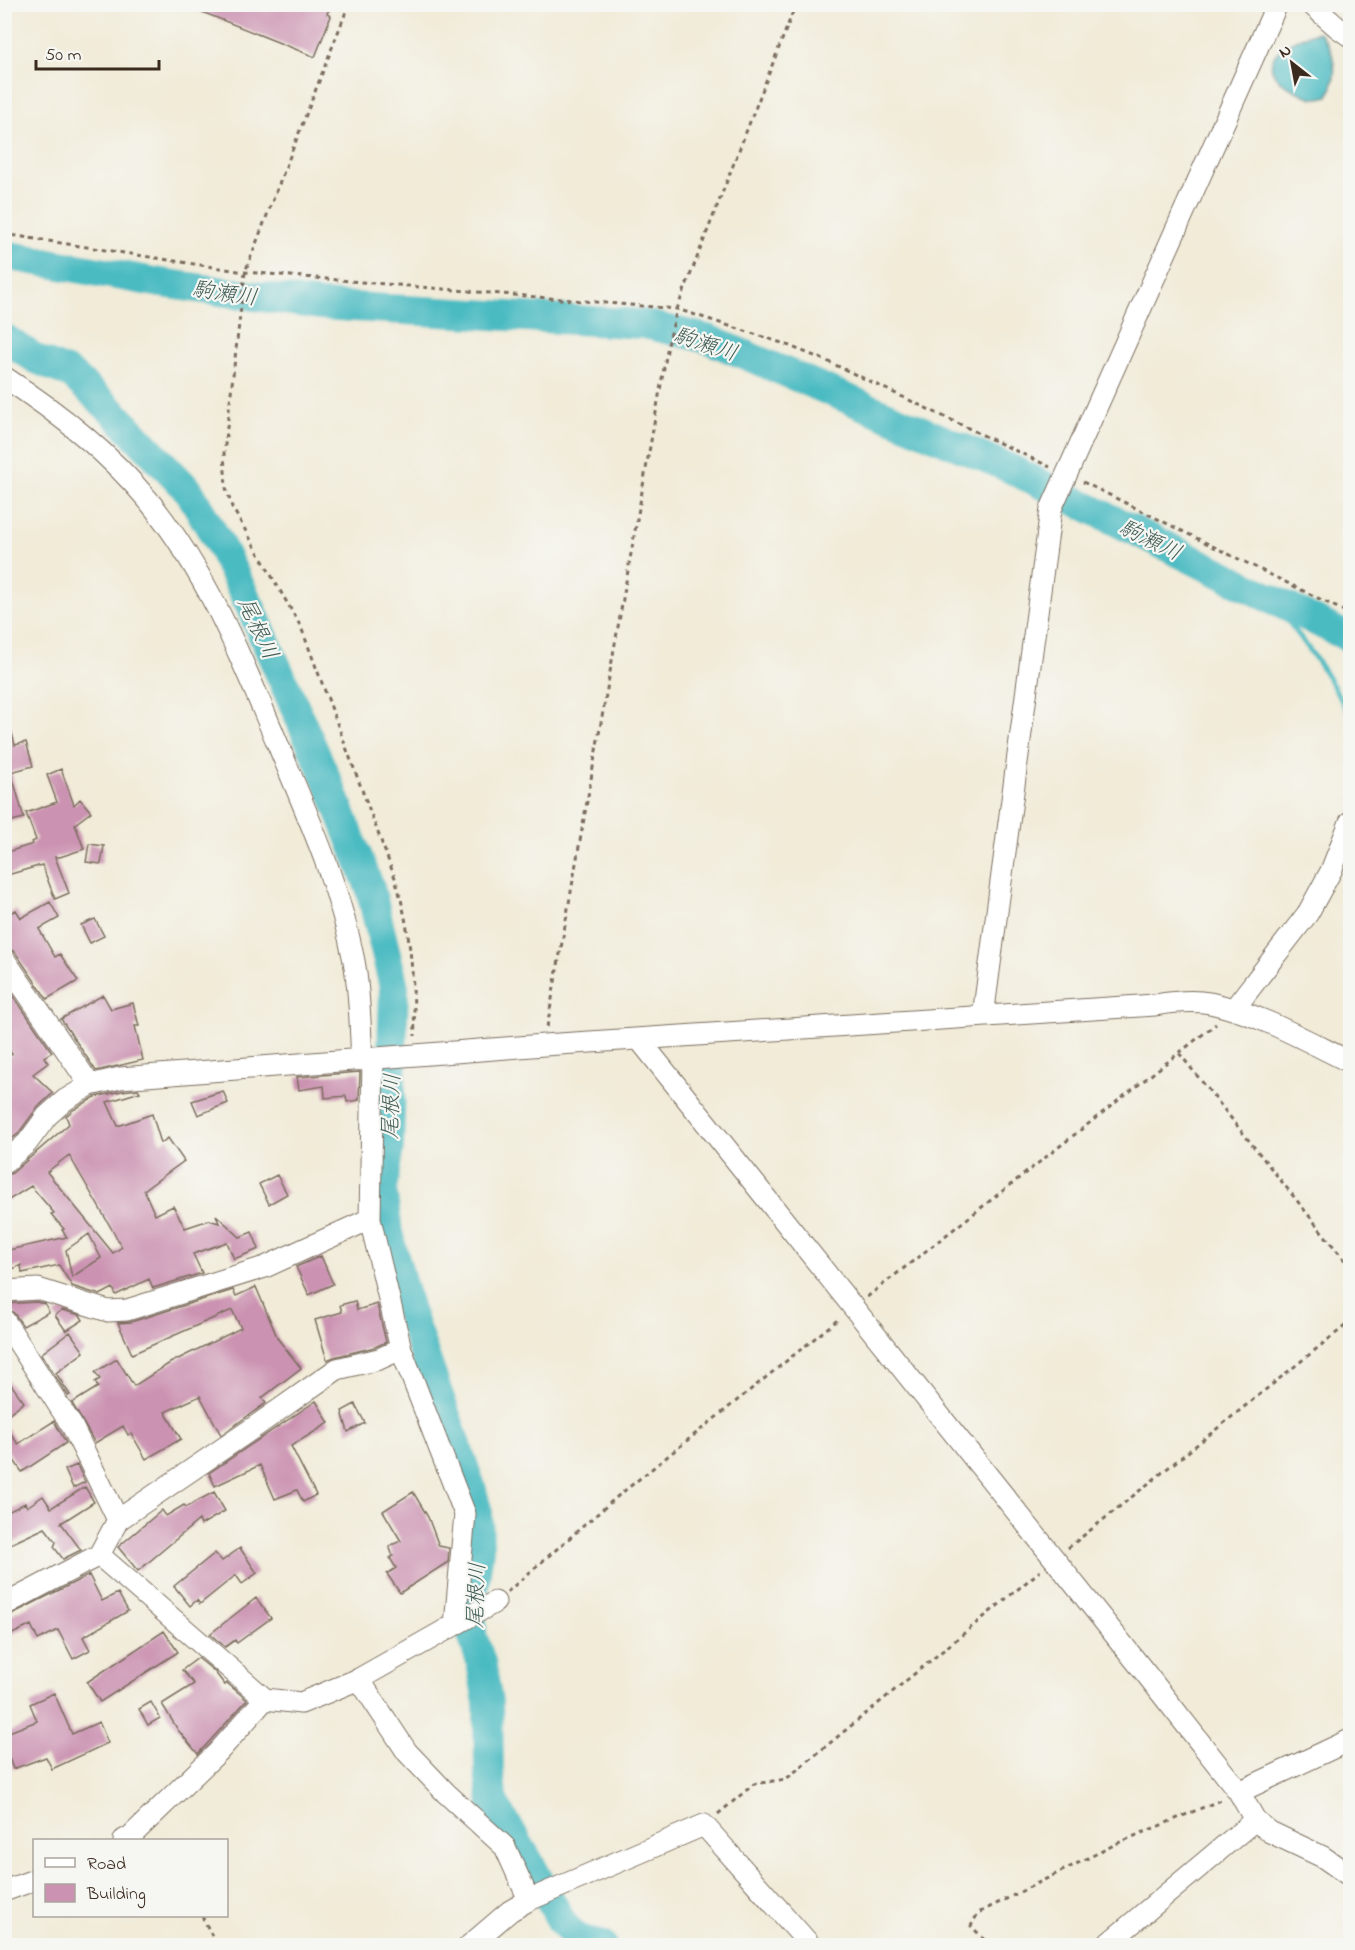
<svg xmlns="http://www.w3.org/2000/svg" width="1355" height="1950" font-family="'Indie Flower','Klee One',sans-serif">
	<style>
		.water { fill: #4cbbc2; stroke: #447270; stroke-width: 1.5 }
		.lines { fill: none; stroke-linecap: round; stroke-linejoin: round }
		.stream { stroke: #4cbbc2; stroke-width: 5 }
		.river { stroke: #4cbbc2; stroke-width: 30 }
		.building { fill: #cb92b1; fill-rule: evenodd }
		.minor-casing { stroke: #7b6e5f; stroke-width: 23 }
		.path { stroke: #7b6e5f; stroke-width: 3; stroke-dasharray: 4.5 4.5; stroke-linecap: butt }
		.minor { stroke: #fff; stroke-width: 21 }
		.labels { text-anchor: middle; stroke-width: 4.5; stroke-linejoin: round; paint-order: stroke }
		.water-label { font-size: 22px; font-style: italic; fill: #415d57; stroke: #f6f6f2 }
	</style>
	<rect width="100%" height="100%" fill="#f6f6f2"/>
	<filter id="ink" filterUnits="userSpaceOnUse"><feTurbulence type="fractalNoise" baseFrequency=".0167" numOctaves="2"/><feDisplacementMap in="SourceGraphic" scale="12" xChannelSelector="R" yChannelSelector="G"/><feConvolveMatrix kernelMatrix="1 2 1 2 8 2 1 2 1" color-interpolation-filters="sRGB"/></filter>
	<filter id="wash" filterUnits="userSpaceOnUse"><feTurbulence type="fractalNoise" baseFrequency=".008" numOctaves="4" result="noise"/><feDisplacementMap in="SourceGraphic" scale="24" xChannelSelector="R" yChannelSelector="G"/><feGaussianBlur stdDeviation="1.35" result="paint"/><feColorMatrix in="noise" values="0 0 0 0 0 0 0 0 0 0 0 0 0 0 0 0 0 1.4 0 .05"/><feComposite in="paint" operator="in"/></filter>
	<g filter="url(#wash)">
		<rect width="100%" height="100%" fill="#f1ebd8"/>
		<path class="water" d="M 1319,32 C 1336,50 1339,75 1328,96 C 1314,101 1306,96 1294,90 C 1245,65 1286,39 1319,32 Z"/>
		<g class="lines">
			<path class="stream" d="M 1269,599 C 1301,635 1328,674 1350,716"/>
			<path class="river" d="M 4,255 L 161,283 L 320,305 L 644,324 L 708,339 L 1009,468 L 1350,638
				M 4,338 L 36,359 L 71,374 L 113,412 L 189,491 L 219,543 L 249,604 L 334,796 L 370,888 L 394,987 L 389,1147 L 382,1189 L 388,1233 L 409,1311 L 471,1487 L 478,1513 L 479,1549 L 472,1601 L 472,1635 L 481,1662 L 488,1703 L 489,1772 L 493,1802 L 528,1860 L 563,1924 L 577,1938 L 602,1946"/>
		</g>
		<g id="blocks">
			<path class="building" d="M 182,4 L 331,4 L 327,14 L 331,16 L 315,57 Z
				M 9,722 L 15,745 L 26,742 L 33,766 L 11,772 L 24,818 L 4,823 L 4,723 Z
				M 61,769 L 74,805 L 80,799 L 91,812 L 75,824 L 84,849 L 60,857 L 55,857 L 69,893 L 55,899 L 42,865 L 4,876 L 4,853 L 33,844 L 32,842 L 36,840 L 26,813 L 57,802 L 47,775 Z
				M 89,844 L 104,846 L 101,864 L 86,862 Z
				M 50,902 L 59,918 L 39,929 L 55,957 L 60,954 L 78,981 L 47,999 L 15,952 L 4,946 L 4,916 L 16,910 L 21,918 Z
				M 95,919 L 104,936 L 90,943 L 81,925 Z
				M 4,982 L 52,1052 L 44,1057 L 48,1063 L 33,1074 L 53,1093 L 37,1108 L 18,1134 L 10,1140 L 4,1135 L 4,1059 L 12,1054 L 4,1043 Z
				M 103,995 L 111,1009 L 133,1003 L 139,1026 L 135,1026 L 143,1060 L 96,1071 L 61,1019 Z
				M 360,1072 L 359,1100 L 347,1102 L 346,1096 L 325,1098 L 324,1086 L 299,1090 L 297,1077 Z
				M 138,1089 L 140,1092 L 107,1102 L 118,1126 L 152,1114 L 161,1143 L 168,1138 L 184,1161 L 144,1190 L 155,1215 L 173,1206 L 185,1228 L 209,1220 L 219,1223 L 216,1215 L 240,1237 L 252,1232 L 259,1249 L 234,1259 L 227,1242 L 193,1254 L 202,1273 L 153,1288 L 149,1279 L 116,1295 L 113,1288 L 100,1295 L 72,1286 L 59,1265 L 22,1273 L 21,1265 L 4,1273 L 4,1251 L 67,1237 L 62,1230 L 64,1229 L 51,1214 L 54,1213 L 31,1186 L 4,1203 L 4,1176 L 12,1173 L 69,1124 L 66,1116 L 73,1110 L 95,1097 L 122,1091 ZM 69,1155 L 122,1247 L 113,1253 L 47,1172 ZM 89,1234 L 101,1258 L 72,1277 L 66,1250 Z
				M 223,1091 L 228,1103 L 198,1115 L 192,1101 Z
				M 277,1175 L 287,1194 L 269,1204 L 259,1184 Z
				M 321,1256 L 333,1284 L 309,1295 L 296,1267 Z
				M 256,1287 L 278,1339 L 301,1368 L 262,1398 L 266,1403 L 221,1435 L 200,1396 L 165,1412 L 181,1439 L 146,1459 L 131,1433 L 128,1435 L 123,1426 L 95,1443 L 72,1403 L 98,1387 L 95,1382 L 100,1379 L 95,1372 L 117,1359 L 134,1386 L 170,1363 L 241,1328 L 232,1310 L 132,1354 L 118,1323 L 131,1322 L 233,1290 L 236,1296 Z
				M 355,1301 L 357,1310 L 377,1304 L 386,1342 L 375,1347 L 334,1357 L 327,1360 L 315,1320 L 342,1312 L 340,1305 Z
				M 36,1302 L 45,1304 L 49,1312 L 23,1326 L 14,1313 L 4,1307 L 4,1304 Z
				M 62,1310 L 80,1315 L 83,1320 L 66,1331 L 55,1315 Z
				M 70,1332 L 84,1352 L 56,1373 L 70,1395 L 68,1396 L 41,1354 Z
				M 4,1375 L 24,1402 L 4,1417 Z
				M 316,1401 L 329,1423 L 291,1446 L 316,1495 L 303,1502 L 297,1490 L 275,1499 L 260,1465 L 215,1486 L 209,1473 Z
				M 355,1404 L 365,1423 L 348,1432 L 342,1411 Z
				M 54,1421 L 66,1443 L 22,1472 L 4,1446 L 4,1424 L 18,1444 Z
				M 77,1465 L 85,1482 L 73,1488 L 65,1470 Z
				M 85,1487 L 94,1502 L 61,1523 L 81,1550 L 63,1559 L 54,1547 L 56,1542 L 45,1528 L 4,1547 L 4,1514 L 25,1503 L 27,1507 L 43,1496 L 51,1508 Z
				M 214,1492 L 225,1511 L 201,1525 L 199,1520 L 138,1571 L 118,1547 L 162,1510 L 166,1516 L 184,1505 L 186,1507 Z
				M 413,1492 L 428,1517 L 439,1546 L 449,1548 L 448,1562 L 400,1593 L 387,1574 L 396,1568 L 390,1558 L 393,1556 L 389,1546 L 401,1541 L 383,1511 Z
				M 240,1548 L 257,1573 L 242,1584 L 236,1575 L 200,1604 L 197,1600 L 190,1606 L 174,1586 L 215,1553 L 222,1561 Z
				M 89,1575 L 102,1601 L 118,1593 L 128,1611 L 83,1637 L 90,1650 L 73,1659 L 58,1630 L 38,1640 L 31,1625 L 4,1638 L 4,1618 Z
				M 256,1598 L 271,1618 L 237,1643 L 235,1640 L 225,1647 L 210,1634 Z
				M 164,1631 L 178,1652 L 100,1702 L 87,1682 Z
				M 198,1658 L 214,1671 L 225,1685 L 227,1683 L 247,1700 L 198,1754 L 178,1730 L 162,1704 L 194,1684 L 182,1670 Z
				M 54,1693 L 72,1734 L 99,1722 L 108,1743 L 52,1769 L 46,1757 L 13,1769 L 9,1758 L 4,1759 L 4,1734 L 37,1721 L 30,1704 Z
				M 151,1702 L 160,1718 L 148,1725 L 139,1709 Z"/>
		</g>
	</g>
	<g filter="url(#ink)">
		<use href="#blocks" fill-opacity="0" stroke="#7b6e5f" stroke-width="1.5"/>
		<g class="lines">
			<g class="minor-casing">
				<path id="minor" d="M 1311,4 L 1337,27 L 1350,36
					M 4,377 C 58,412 107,451 148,500 C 208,573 243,662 279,747 C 309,819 339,884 354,961 C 360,993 360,1027 362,1060
					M 4,959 L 90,1085
					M 1234,1009 L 1308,913 L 1331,871 L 1350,822
					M 983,1016 L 1051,509 L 1277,4
					M 639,1039 L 1147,1675 L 1239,1792 L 1255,1820 L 1270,1832 L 1323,1857 L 1350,1876
					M 373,1058 L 370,1219 L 401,1349 L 465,1514 L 455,1625
					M 4,1163 L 27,1143 L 47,1116 L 65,1100 L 90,1085 L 120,1078 L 544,1045 L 1155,1005 C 1173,1002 1192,1000 1210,1003 C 1258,1013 1307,1041 1350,1062
					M 4,1291 L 38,1289 L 108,1311 L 127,1310 L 265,1267 L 370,1219
					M 4,1320 L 72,1426 L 118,1520
					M 99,1555 L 265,1699 L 301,1703 L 359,1679 L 495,1602
					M 4,1605 L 99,1555 L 118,1520 L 256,1426 L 337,1369 L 379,1359 L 401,1349
					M 359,1679 L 407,1752 L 446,1793 L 505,1847 L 529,1900
					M 1239,1792 L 1350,1740
					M 124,1840 L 131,1836 L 218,1752 L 265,1699
					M 4,1891 L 34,1880
					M 469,1946 L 510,1911 L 529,1900 L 704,1825 L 811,1946
					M 1105,1946 L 1255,1820"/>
			</g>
			<path class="path" d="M 349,4 L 245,272 L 224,453 L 226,488 L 232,507 L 301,627 L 395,878 C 412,933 413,979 415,1036
				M 4,234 L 245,272 L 677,309 L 782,343 L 827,361 L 1050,467
				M 1083,482 L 1350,614
				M 547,1027 L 668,345 L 677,309 L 796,4
				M 1179,1053 L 1350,1267
				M 867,1297 L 1216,1024
				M 1068,1548 L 1350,1322
				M 507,1592 L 618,1496 L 840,1318
				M 718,1814 L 754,1784 L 786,1779 L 1040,1571
				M 202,1916 L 217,1946
				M 991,1946 L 971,1926 L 978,1913 L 1118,1843 L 1221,1800"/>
			<use href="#minor" class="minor"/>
		</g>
	</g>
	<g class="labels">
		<g class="water-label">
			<text transform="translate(225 292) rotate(8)" y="8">駒瀬川</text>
			<text transform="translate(706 343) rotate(18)" y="8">駒瀬川</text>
			<text transform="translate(1151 539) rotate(26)" y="8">駒瀬川</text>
			<text transform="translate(259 628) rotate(65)" y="8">尾根川</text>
			<text transform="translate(390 1106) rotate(-88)" y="8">尾根川</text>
			<text transform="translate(475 1595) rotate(-88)" y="8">尾根川</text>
		</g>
	</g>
	<rect width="1355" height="1950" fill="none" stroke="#f6f6f2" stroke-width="24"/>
	<rect x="33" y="1839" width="195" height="78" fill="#f6f6f2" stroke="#aba49d" stroke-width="1.5"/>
	<rect x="45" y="1858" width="30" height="9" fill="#ffffff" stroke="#aba49d" stroke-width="1.5"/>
	<text x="87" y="1869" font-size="18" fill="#3b2a1e">Road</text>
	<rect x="45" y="1884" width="30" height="18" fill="#cb92b1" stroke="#aba49d" stroke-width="1.5"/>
	<text x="87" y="1899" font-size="18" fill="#3b2a1e">Building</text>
	<g transform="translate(1292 63) rotate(329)" stroke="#f6f6f2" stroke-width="4.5" paint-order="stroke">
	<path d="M0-4.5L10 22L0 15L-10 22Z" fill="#3b2a1e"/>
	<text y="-9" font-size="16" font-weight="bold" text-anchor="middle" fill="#3b2a1e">N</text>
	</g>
	<path d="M36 60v9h123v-9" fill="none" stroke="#3b2a1e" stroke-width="3"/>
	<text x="45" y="60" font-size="18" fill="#3b2a1e" stroke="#f6f6f2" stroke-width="4.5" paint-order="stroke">50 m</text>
</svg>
